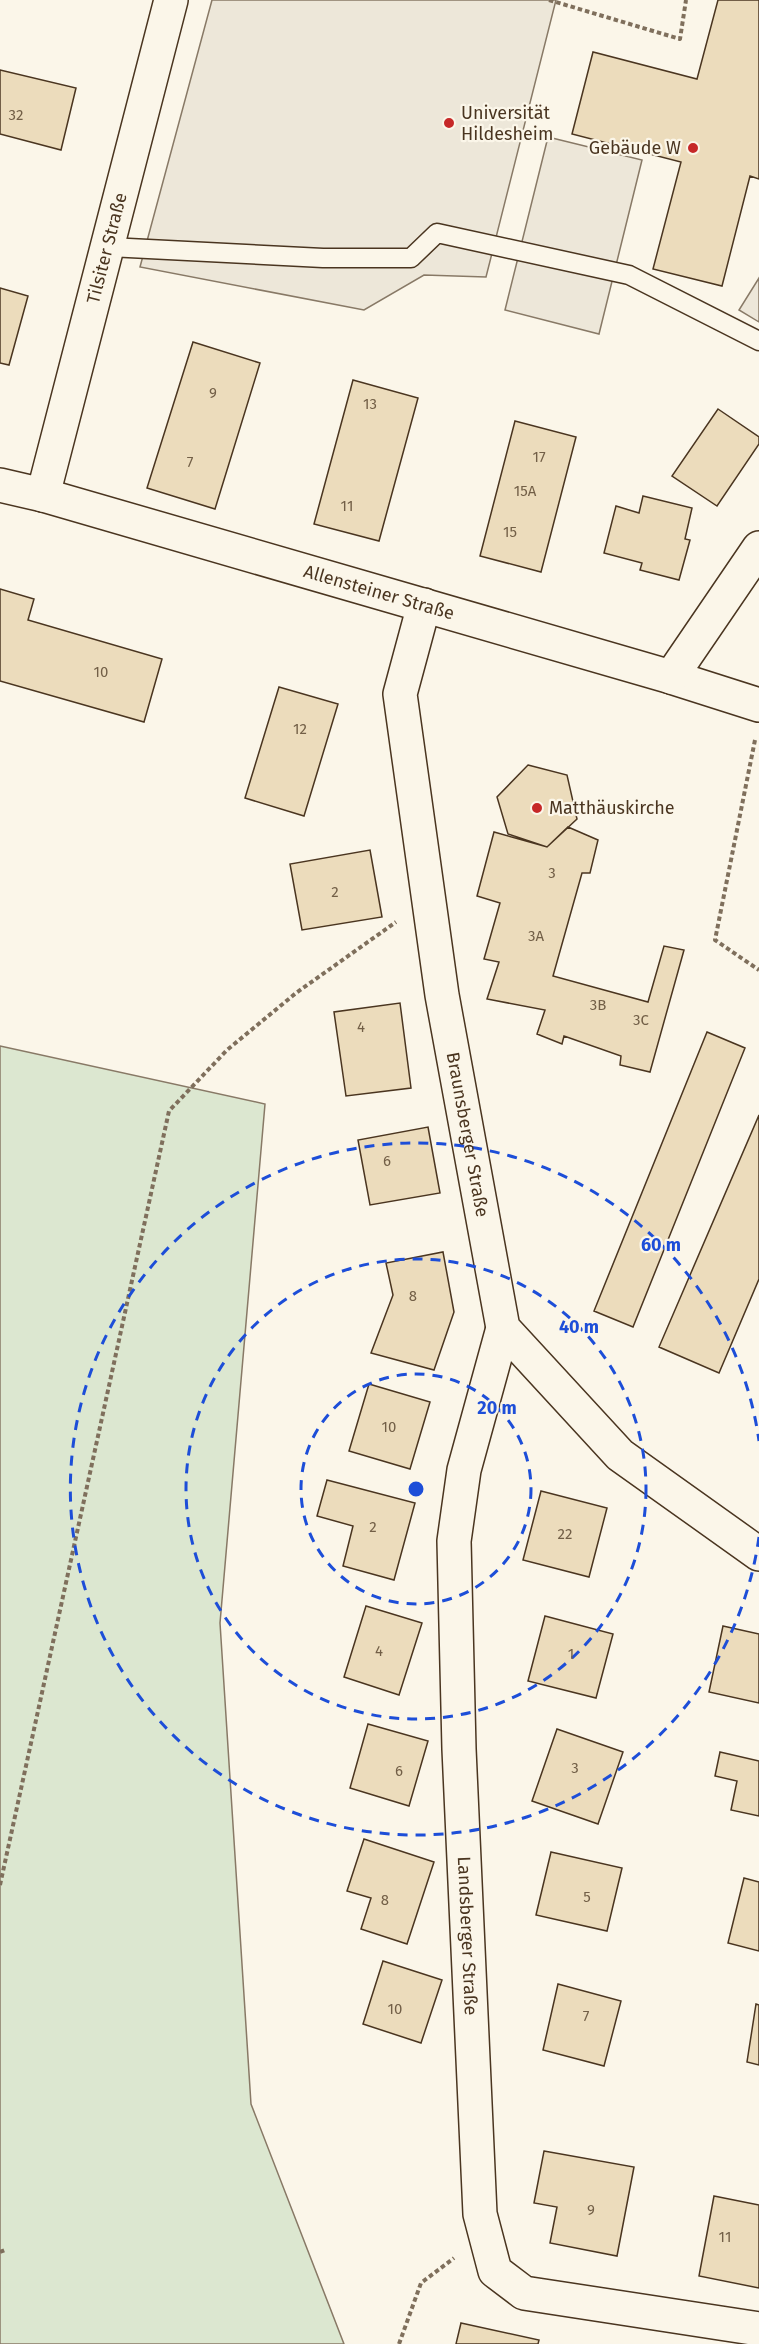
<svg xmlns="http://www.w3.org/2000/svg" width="759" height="2344" font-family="'Fira Sans',sans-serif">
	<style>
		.green { fill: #dce7d0; stroke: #887966; stroke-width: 1.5 }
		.parking { fill: #ede7d9; stroke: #887966; stroke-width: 1.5 }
		.building { fill: #ecdcbc; stroke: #4a3520; stroke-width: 1.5 }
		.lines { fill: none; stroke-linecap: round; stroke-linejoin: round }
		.service-casing { stroke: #4a3520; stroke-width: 21 }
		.minor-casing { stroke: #4a3520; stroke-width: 36 }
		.path { stroke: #7f6f5c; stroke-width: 4; stroke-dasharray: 4.5 3; stroke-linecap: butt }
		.service { stroke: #fbf6e9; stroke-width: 18 }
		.minor { stroke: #fbf6e9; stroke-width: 33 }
		.ring { fill: none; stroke: #1d4ed8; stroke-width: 3; stroke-dasharray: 10 8 }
		.poi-dot { fill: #c62828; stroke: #fbf6e9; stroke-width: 2 }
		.labels { text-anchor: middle; stroke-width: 4.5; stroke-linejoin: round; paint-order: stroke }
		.number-label { font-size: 15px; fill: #725f47 }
		.poi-label { font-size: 18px; fill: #4a3520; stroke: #fbf6e9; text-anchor: start }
		.street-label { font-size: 18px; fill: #4a3520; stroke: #fbf6e9 }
		.centre { fill: #1d4ed8; stroke: #fbf6e9; stroke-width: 3 }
		.ring-label { font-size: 18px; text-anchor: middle; font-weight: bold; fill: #1d4ed8; stroke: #fbf6e9; stroke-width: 4.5; stroke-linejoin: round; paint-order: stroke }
	</style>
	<rect width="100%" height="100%" fill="#fbf6e9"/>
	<path class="green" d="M 0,1046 L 265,1104 L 220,1623 L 251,2104 L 344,2344 L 0,2344 Z"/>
	<path class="parking" d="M 212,0 L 556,0 L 486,277 L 424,275 L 364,310 L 140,267 Z
		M 548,137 L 642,160 L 599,334 L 505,310 Z
		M 759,278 L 759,322 L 739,310 Z"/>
	<path class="building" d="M 718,0 L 759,0 L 759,179 L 750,176 L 722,286 L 653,269 L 681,162 L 572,134 L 593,52 L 697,79 Z
		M 0,70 L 76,88 L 61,150 L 0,134 Z
		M 0,288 L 28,296 L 9,365 L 0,363 Z
		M 193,342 L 260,363 L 215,509 L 147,488 Z
		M 353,380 L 418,398 L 379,541 L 314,524 Z
		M 718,409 L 759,437 L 759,444 L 717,506 L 672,476 Z
		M 515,421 L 576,437 L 541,572 L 480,556 Z
		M 643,496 L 692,508 L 685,539 L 690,540 L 679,580 L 640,570 L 642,563 L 604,553 L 616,506 L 639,513 Z
		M 0,589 L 34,599 L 28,620 L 162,659 L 144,722 L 0,681 Z
		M 279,687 L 338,704 L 304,816 L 245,798 Z
		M 528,765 L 567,775 L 577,819 L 547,847 L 508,834 L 497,797 Z
		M 568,827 L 598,840 L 590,873 L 582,873 L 553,976 L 648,1002 L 664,946 L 684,950 L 650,1072 L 620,1065 L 621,1056 L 564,1036 L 562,1044 L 537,1034 L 545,1010 L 487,999 L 499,962 L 484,959 L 500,903 L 477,896 L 494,832 L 547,847 Z
		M 370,850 L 382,917 L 302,930 L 290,864 Z
		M 400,1003 L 411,1088 L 346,1096 L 334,1012 Z
		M 707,1032 L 745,1048 L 633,1327 L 594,1311 Z
		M 759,1115 L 759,1279 L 719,1373 L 659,1347 Z
		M 428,1127 L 440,1193 L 370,1205 L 358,1140 Z
		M 443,1252 L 454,1312 L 434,1370 L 371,1353 L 393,1295 L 386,1263 Z
		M 369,1384 L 430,1402 L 410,1469 L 349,1451 Z
		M 327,1480 L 415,1503 L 394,1580 L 343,1566 L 353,1526 L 317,1516 Z
		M 541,1491 L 607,1508 L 589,1577 L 523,1560 Z
		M 366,1606 L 422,1623 L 399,1695 L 344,1677 Z
		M 545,1616 L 613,1634 L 596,1698 L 528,1681 Z
		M 723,1626 L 759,1634 L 759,1703 L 709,1692 Z
		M 368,1724 L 428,1741 L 409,1806 L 350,1788 Z
		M 557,1729 L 623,1752 L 598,1824 L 532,1801 Z
		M 720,1752 L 759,1761 L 759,1816 L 731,1810 L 737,1781 L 715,1776 Z
		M 364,1839 L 434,1862 L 407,1944 L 361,1929 L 371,1898 L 347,1891 Z
		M 551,1852 L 622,1868 L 607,1931 L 536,1915 Z
		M 744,1878 L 759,1882 L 759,1951 L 728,1943 Z
		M 383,1961 L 442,1980 L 421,2043 L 363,2024 Z
		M 558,1984 L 621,2001 L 604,2066 L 543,2050 Z
		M 756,2004 L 759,2005 L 759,2065 L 747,2062 Z
		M 544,2151 L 634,2167 L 617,2256 L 550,2243 L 557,2207 L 534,2203 Z
		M 714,2196 L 759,2205 L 759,2288 L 699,2276 Z
		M 461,2323 L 539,2340 L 538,2344 L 456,2344 Z"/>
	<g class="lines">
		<g class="service-casing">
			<path id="service" d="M 109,247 L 323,258 L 411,258 L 437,233 L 629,275 L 759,341"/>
		</g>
		<g class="minor-casing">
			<g id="minor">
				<path id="s1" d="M 0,485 L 43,495 L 671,677 L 759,705"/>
				<path id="s2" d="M 43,495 L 171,0"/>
				<path id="s3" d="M 424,605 L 400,694 L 442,995 L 503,1328 L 620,1455 L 759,1554"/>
				<path d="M 671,677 L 759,548"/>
				<path id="s4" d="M 503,1328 L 464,1470 L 454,1541 L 459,1749 L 480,2214 L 495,2271 L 524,2293 L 759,2329"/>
			</g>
		</g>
		<path class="path" d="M 549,0 L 680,39 L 686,0
			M 755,740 L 715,940 L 759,970
			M 0,1885 L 169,1111 L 227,1050 L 296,993 L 396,922
			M 0,2252 L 5,2250
			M 399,2344 L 421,2283 L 454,2258"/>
		<use href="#service" class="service"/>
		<use href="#minor" class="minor"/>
	</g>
	<g class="ring">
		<circle cx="416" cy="1489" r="115"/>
		<circle cx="416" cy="1489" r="230"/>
		<path d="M759 1537A346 346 0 1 1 759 1441"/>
	</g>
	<g class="poi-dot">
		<circle cx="449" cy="123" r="6"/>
		<circle cx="693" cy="148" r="6"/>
		<circle cx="537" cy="808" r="6"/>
	</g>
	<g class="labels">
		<g class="number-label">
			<text x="16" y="120">32</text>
			<text x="213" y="398">9</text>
			<text x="370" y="409">13</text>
			<text x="539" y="462">17</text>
			<text x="190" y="467">7</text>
			<text x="525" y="496">15A</text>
			<text x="347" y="511">11</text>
			<text x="510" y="537">15</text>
			<text x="101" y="677">10</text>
			<text x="300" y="734">12</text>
			<text x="552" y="878">3</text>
			<text x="335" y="897">2</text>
			<text x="536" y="941">3A</text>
			<text x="598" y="1010">3B</text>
			<text x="641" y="1025">3C</text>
			<text x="361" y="1032">4</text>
			<text x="387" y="1166">6</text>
			<text x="413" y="1301">8</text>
			<text x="389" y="1432">10</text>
			<text x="373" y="1532">2</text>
			<text x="565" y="1539">22</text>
			<text x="379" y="1656">4</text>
			<text x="571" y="1659">1</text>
			<text x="575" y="1773">3</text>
			<text x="399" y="1776">6</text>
			<text x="587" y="1902">5</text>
			<text x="385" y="1905">8</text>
			<text x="395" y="2014">10</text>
			<text x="586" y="2021">7</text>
			<text x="591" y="2215">9</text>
			<text x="725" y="2242">11</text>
		</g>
		<g class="poi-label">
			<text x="461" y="119">Universität<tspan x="461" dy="21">Hildesheim</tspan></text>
			<text x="681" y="154" text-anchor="end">Gebäude W</text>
			<text x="549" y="814">Matthäuskirche</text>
		</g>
		<g class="street-label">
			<text dy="6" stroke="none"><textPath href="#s2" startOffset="255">Tilsiter Straße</textPath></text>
			<text dy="6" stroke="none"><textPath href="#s1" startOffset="394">Allensteiner Straße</textPath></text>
			<text dy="6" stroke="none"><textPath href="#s3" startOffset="538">Braunsberger Straße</textPath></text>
			<text dy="6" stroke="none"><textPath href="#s4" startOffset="614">Landsberger Straße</textPath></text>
		</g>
	</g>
	<circle cx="416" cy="1489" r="9" class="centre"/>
	<g class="ring-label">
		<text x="661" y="1251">60 m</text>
		<text x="579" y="1333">40 m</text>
		<text x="497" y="1414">20 m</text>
	</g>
</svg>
